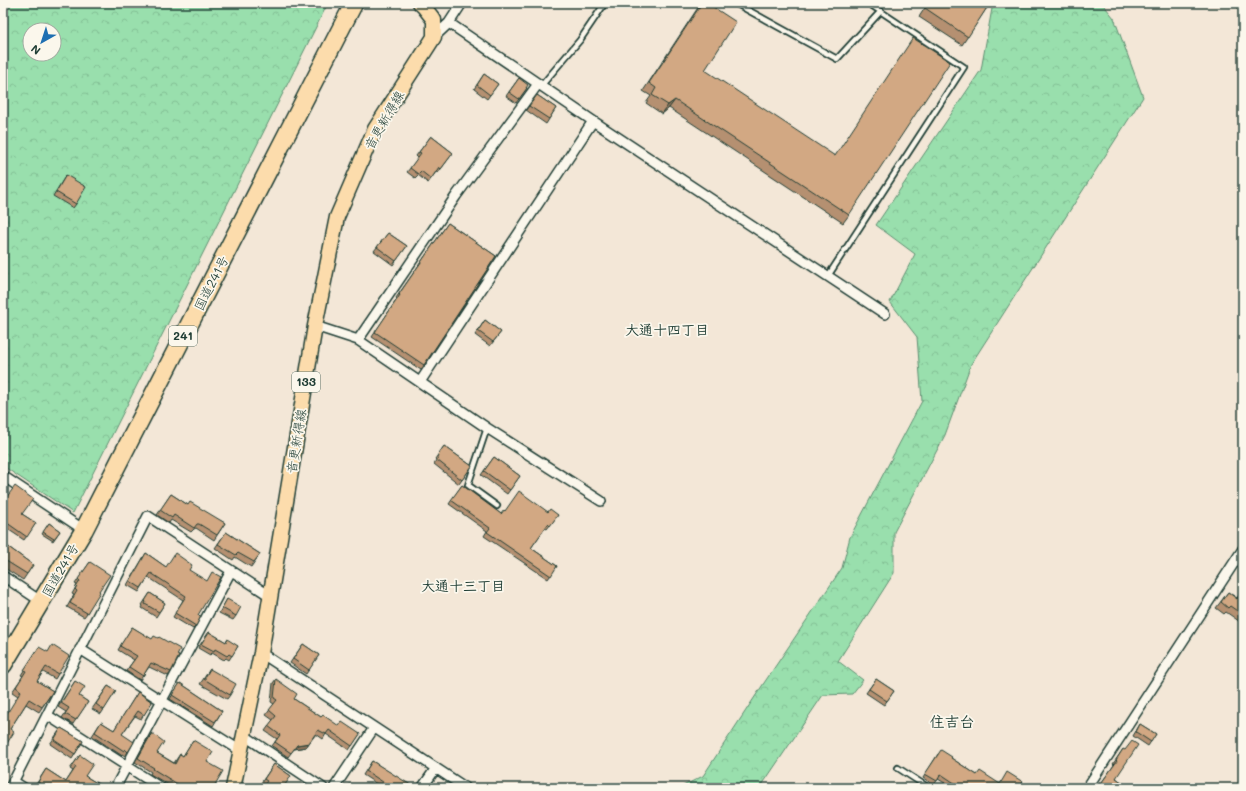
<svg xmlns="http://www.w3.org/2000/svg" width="1246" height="791" font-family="Mali,'Klee One',sans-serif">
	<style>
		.forest { fill: url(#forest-crowns); stroke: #5c8e70; fill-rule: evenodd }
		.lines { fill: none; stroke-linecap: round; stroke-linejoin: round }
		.lane-casing { stroke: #1f3d34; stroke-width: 8 }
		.street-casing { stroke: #1f3d34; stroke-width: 12 }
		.primary-casing { stroke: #1f3d34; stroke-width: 17 }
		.highway-casing { stroke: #1f3d34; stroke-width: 20 }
		.lane { stroke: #fbf7ec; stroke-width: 4.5 }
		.street { stroke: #fbf7ec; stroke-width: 9 }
		.primary { stroke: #fcdcac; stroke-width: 14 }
		.highway { stroke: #fcdcac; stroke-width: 17 }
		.wall { fill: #b59071; stroke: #1f3d34 }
		.shaded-wall { fill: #93765c; stroke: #1f3d34 }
		.building { fill: #d2a883; stroke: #1f3d34 }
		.labels { text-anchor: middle; stroke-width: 3.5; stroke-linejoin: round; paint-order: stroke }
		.shield { fill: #fbf7ec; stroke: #61756b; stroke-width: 1 }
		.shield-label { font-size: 12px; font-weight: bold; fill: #1f3d34 }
		.street-label { font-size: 13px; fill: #1f3d34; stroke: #fbf7ec }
		.neighbourhood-label { font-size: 14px; font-weight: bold; fill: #1f3d34; stroke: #fbf7ec }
		.quarter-label { font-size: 15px; font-weight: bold; fill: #1f3d34; stroke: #fbf7ec }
	</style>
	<defs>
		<pattern id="forest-crowns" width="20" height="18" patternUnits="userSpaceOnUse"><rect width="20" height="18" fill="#99dfad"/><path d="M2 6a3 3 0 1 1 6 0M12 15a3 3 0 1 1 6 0" fill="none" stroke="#83c095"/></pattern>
	</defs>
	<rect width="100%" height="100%" fill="#f3e7d7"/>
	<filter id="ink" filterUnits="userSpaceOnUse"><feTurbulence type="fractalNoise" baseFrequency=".025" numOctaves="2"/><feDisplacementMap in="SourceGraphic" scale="8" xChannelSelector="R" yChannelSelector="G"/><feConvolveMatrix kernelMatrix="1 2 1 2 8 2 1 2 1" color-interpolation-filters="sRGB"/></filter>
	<g filter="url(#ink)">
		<path class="forest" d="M 3,3 L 328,3 L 73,513 L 3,466 ZM 30,30 L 54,30 L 54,54 L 30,54 Z
			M 993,3 L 1102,3 L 1114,18 L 1143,97 L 971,364 L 945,435 L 894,532 L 894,573 L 838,661 L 863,680 L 852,694 L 823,695 L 760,788 L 682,788 L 683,786 L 703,776 L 764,683 L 842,568 L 850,537 L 922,401 L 917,337 L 890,302 L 915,254 L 876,225 L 981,70 Z"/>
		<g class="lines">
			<g class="lane-casing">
				<path id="lane" d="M 735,3 L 837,59 L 881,11
					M 541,86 L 580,40 L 605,3
					M 828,276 L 964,67 L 868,3
					M 487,428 L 468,485 L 497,506
					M 898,768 L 929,788"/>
			</g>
			<g class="street-casing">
				<path id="street" d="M 449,23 L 593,121 L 885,314
					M 434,37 L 449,23 L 462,3
					M 315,326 L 358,340 L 487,428 L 601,501
					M 358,340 L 456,196 L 538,84
					M 420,382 L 593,121
					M 3,476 L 84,530
					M 3,576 L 42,602
					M 80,649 L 241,751
					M 261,653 L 466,788
					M 47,715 L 161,788
					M 245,736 L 323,788
					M 13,781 L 24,788
					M 10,788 L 148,516 L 270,596
					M 115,788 L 231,571
					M 334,788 L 374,728
					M 422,788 L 436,768
					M 1087,788 L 1243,549"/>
			</g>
			<g class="primary-casing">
				<path id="primary" d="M 233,788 L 261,653 L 315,326 L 337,217 L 375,129 L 434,37 L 434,20 L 424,7 L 420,3"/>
			</g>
			<g class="highway-casing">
				<path id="highway" d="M 3,665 L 84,530 L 354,3"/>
			</g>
			<use href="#lane" class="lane"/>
			<use href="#street" class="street"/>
			<use href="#primary" class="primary"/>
			<use href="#highway" class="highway"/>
		</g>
		<path class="wall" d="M 701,3 L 705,70 L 849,215 L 843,223 L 669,108 L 662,114 L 646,103 L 651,96 L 643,91 Z
			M 928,3 L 990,3 L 962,45 L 919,17 Z
			M 484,74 L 498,84 L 487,99 L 474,89 Z
			M 519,78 L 527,88 L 516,103 L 506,96 Z
			M 537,95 L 556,108 L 546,124 L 526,110 Z
			M 431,136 L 453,153 L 438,173 L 436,172 L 428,183 L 418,175 L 415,178 L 407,172 L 418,158 L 416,156 Z
			M 66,175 L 76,204 L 73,208 L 53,196 Z
			M 448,223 L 496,256 L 421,370 L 372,337 L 397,299 L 396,298 Z
			M 388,233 L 407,246 L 393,265 L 374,251 Z
			M 485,320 L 501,332 L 490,346 L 475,335 Z
			M 444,446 L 472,466 L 459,484 L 434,464 L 436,460 L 435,459 Z
			M 494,457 L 520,476 L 507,494 L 481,475 Z
			M 462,485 L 501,514 L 505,511 L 548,512 L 558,515 L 547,529 L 545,528 L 531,548 L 557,566 L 548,579 L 484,536 L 487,531 L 449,504 Z
			M 171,494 L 188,505 L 225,523 L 214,540 L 196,528 L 194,529 L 191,532 L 171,520 L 169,523 L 157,515 Z
			M 3,502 L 36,523 L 24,540 L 3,526 Z
			M 49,523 L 60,531 L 53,541 L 42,534 Z
			M 226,532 L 260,554 L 251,567 L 235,557 L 233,560 L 215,548 Z
			M 3,543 L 33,565 L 23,580 L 3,567 Z
			M 146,553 L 166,567 L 189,570 L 198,615 L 196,626 L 193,629 L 173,617 L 183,600 L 148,577 L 139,592 L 127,585 Z
			M 90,562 L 99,591 L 87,613 L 84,617 L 67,607 L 74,595 L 72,594 L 77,585 L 75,584 Z
			M 1243,590 L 1243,624 L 1226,612 L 1224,614 L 1216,608 L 1228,592 L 1237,598 Z
			M 150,593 L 165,603 L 156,617 L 142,608 L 143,606 L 142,605 Z
			M 227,599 L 236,616 L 233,620 L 219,613 Z
			M 132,627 L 151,639 L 171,672 L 168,676 L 149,667 L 140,680 L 126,671 L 134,660 L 118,650 Z
			M 209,632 L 226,642 L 238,646 L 229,660 L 226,658 L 224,660 L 212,653 L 210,655 L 198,648 Z
			M 303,644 L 319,655 L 306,674 L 290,663 Z
			M 39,647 L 58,674 L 55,679 L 43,672 L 37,681 L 53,691 L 39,712 L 26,704 L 10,729 L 18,696 L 12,692 L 23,676 L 21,675 Z
			M 210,669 L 230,695 L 227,699 L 200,684 Z
			M 276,679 L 294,699 L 321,717 L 338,726 L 360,734 L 349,750 L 326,734 L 323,739 L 316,734 L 306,747 L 294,749 L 288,757 L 272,746 L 277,739 L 265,731 L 273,720 L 266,715 L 274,704 L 271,702 L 273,683 Z
			M 876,679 L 894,691 L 884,705 L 866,693 Z
			M 75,681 L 79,696 L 88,702 L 73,724 L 62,718 L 66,712 L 58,707 Z
			M 180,683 L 222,711 L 213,726 L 170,699 Z
			M 108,686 L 116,691 L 101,714 L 92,709 Z
			M 138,692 L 152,702 L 141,719 L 135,716 L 122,734 L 128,752 L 125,756 L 122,754 L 121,755 L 92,736 L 101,722 L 114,730 Z
			M 1140,724 L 1156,734 L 1148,746 L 1133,736 Z
			M 61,728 L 83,741 L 72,759 L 50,744 Z
			M 152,733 L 157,753 L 174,763 L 180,754 L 183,756 L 193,740 L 207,762 L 213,788 L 174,788 L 150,774 L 151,772 L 135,762 L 149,737 Z
			M 1123,749 L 1116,778 L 1130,788 L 1101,788 L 1099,786 L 1114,765 L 1113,764 Z
			M 938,754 L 951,758 L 977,775 L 1000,784 L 1021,785 L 1025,788 L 953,788 L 938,779 L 934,785 L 923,778 Z
			M 80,755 L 85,776 L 105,788 L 38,788 L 35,786 L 46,769 L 66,782 L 73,771 L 70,769 Z
			M 372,761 L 414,788 L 383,788 L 363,775 Z
			M 274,764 L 291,776 L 264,785 L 261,783 Z"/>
		<path class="shaded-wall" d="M 675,100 L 669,108 L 662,114 L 668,105 Z
			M 309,743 L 306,747 L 294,749 L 297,745 Z"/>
		<path class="building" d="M 702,3 L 707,3 L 736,22 L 705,70 L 835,156 L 913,38 L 950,62 L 849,215 L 675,100 L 668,105 L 652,95 L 656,88 L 649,83 Z
			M 928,3 L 990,3 L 968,37 L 925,8 Z
			M 484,74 L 498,84 L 490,95 L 477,85 Z
			M 519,78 L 528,85 L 526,88 L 527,88 L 519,99 L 509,92 Z
			M 537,95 L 556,108 L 549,119 L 529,106 Z
			M 431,136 L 453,153 L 441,169 L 439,167 L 431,179 L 421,171 L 418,174 L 410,168 L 421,153 L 419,152 Z
			M 66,175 L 86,187 L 76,204 L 56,192 Z
			M 448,223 L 496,256 L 424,365 L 375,332 L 400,295 L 399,294 Z
			M 388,233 L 407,246 L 396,261 L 377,247 Z
			M 485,320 L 501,332 L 493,342 L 478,331 Z
			M 444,446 L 472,466 L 462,480 L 437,460 L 439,456 L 438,455 Z
			M 494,457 L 520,476 L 510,490 L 484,471 Z
			M 462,485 L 501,514 L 504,510 L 505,511 L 519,491 L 548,512 L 550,509 L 558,515 L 550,526 L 548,524 L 531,548 L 557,566 L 551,576 L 487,532 L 490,528 L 451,500 Z
			M 15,486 L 33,499 L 22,514 L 36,523 L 27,537 L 3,520 L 3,502 Z
			M 171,494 L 188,505 L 190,502 L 225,523 L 217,535 L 199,524 L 197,524 L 194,528 L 174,515 L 172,518 L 160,510 Z
			M 49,523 L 60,531 L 54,539 L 43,532 Z
			M 226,532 L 260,554 L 254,562 L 238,553 L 236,555 L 218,544 Z
			M 3,543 L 33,565 L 27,574 L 3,559 Z
			M 146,553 L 166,567 L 175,553 L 192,565 L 189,570 L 207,581 L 212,572 L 221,577 L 198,615 L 201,616 L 196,626 L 175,613 L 186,596 L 151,573 L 141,588 L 130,581 Z
			M 90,562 L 110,575 L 99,591 L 100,592 L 87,613 L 70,603 L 77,591 L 75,589 L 80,581 L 78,579 Z
			M 1243,590 L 1243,615 L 1230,606 L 1228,608 L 1221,602 L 1228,592 L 1237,599 Z
			M 150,593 L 165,603 L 159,612 L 145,604 L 146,602 L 145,601 Z
			M 227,599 L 241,607 L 236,616 L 222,608 Z
			M 3,619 L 6,621 L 3,626 Z
			M 132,627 L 152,639 L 154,636 L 158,638 L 159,637 L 180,649 L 177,655 L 179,656 L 171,672 L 151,663 L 143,676 L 129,667 L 137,656 L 120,646 Z
			M 209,632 L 226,642 L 227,639 L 238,646 L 232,656 L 229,654 L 227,656 L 215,649 L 214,651 L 201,644 Z
			M 303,644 L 319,655 L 309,670 L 293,659 Z
			M 52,645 L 69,656 L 58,674 L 46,667 L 37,681 L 53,691 L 42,707 L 29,699 L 10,729 L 14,732 L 3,750 L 3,720 L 21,691 L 16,687 L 26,671 L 24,670 L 39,647 L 48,652 Z
			M 210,669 L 236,684 L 230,695 L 204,679 Z
			M 276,679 L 297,694 L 294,699 L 321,717 L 323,715 L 339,726 L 342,722 L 360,734 L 352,746 L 329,730 L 326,734 L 318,730 L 309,743 L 297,745 L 291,753 L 275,742 L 280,735 L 268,726 L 276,716 L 269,710 L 277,700 L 274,698 Z
			M 876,679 L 894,691 L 887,701 L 869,689 Z
			M 75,681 L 85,687 L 79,696 L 88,702 L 76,720 L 65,714 L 69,708 L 61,703 Z
			M 180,683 L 222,711 L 215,722 L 172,695 Z
			M 108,686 L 116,691 L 104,710 L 96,704 Z
			M 138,692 L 152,702 L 144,715 L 138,711 L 122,734 L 134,742 L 128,752 L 125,749 L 124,751 L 95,732 L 101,722 L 114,730 Z
			M 1140,724 L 1156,734 L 1151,742 L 1136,732 Z
			M 61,728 L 83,741 L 75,754 L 54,740 Z
			M 152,733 L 164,742 L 157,753 L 175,764 L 180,754 L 183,756 L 193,740 L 213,752 L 207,762 L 223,771 L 213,788 L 184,788 L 153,769 L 154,768 L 138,758 Z
			M 1132,741 L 1138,745 L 1116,778 L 1130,788 L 1112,787 L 1110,788 L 1102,782 L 1117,761 L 1116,760 L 1123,749 L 1125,750 Z
			M 941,750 L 952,757 L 951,758 L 977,775 L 980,771 L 1000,784 L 1007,772 L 1023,782 L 1021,785 L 1025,788 L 962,788 L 941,774 L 937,781 L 925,774 Z
			M 80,755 L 93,764 L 85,776 L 105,788 L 56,788 L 55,787 L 55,788 L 47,788 L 38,782 L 46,769 L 66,782 L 76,767 L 73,765 Z
			M 372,761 L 414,787 L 414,788 L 386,788 L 384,786 L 386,784 L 366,771 Z
			M 274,764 L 291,776 L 283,788 L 262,788 L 267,781 L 264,779 Z
			M 349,784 L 355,788 L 346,788 Z
			M 124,785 L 129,788 L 122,788 Z"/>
	</g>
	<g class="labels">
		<g class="shield">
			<rect x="169" y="326" width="28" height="20" rx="3"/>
			<rect x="292" y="372" width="28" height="20" rx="3"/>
		</g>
		<g class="shield-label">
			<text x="183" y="340">241</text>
			<text x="306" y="386">133</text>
		</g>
		<g class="street-label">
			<text transform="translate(384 120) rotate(-60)" y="5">音更新得線</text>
			<text transform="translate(211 283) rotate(-63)" y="5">国道241号</text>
			<text transform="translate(296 441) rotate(-81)" y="5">音更新得線</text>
			<text transform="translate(60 570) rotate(-60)" y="5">国道241号</text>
		</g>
		<g class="neighbourhood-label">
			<text x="667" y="335">大通十四丁目</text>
			<text x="463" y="591">大通十三丁目</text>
		</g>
		<g class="quarter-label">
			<text x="952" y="727">住吉台</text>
		</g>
	</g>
	<rect width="1246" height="791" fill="none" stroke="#fbf7ec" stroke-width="16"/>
	<rect x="8" y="8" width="1230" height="775" fill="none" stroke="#1f3d34" stroke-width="1.5" filter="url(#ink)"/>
	<g transform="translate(42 42) rotate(219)"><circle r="19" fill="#fbf7ec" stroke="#a3ada2"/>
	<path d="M0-3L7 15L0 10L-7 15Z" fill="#1f6fb2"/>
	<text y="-6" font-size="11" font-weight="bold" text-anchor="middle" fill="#1f3d34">N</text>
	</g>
</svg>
